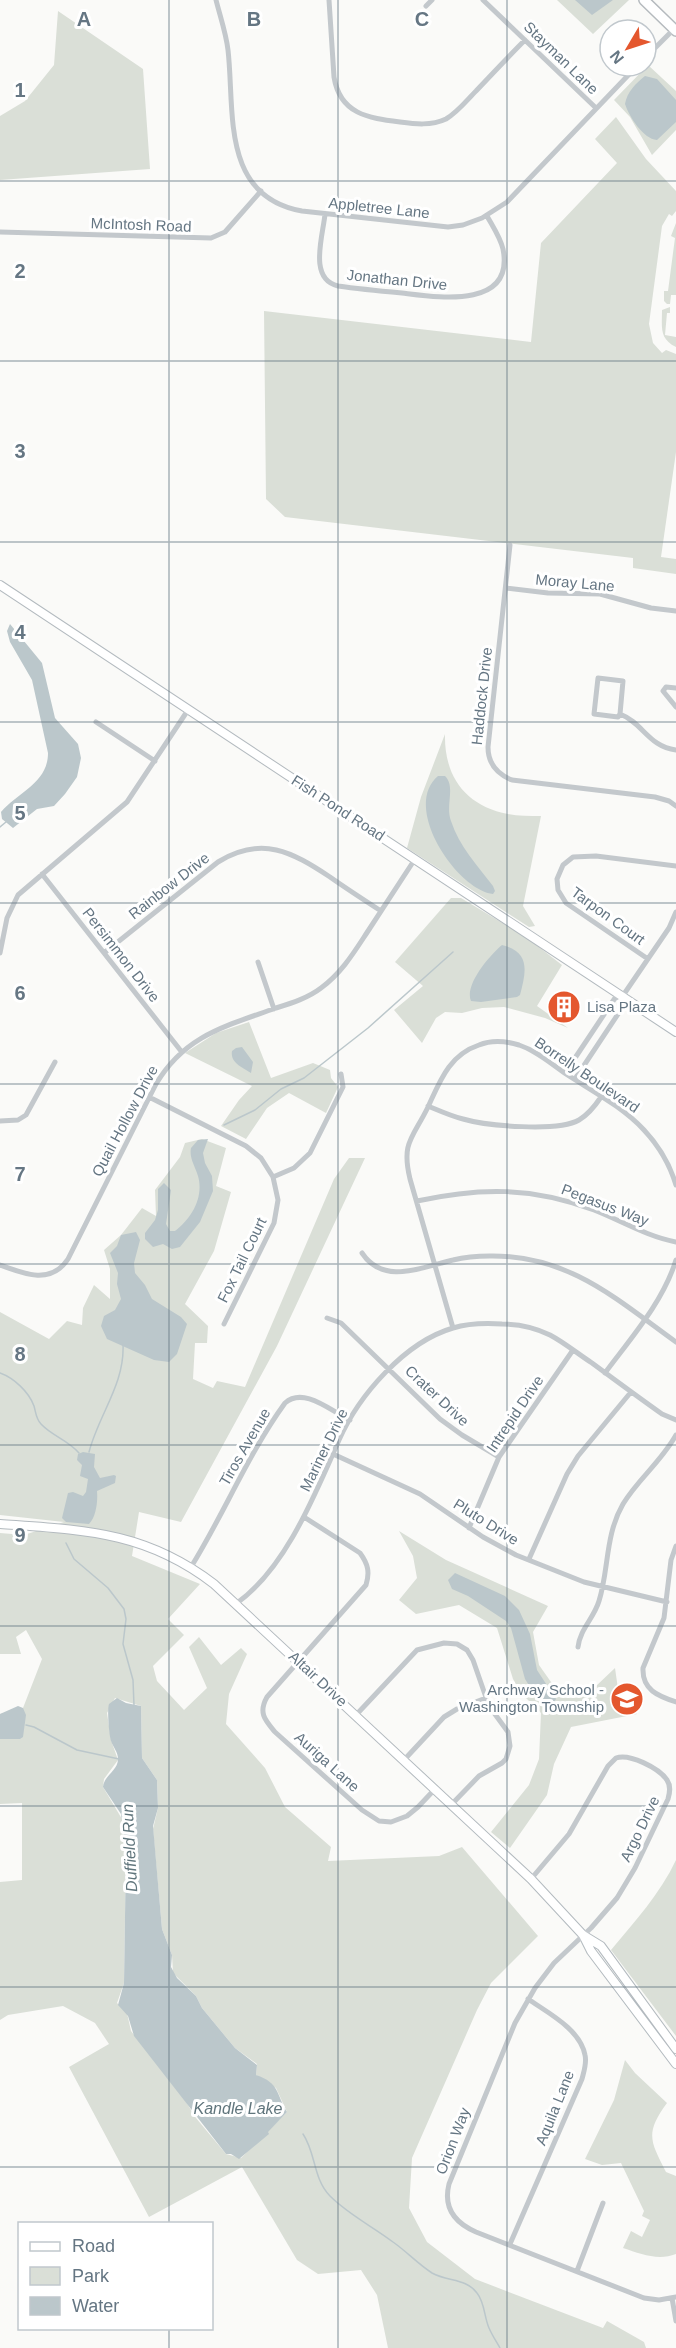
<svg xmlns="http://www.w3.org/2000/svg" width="676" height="2348" font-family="Arial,sans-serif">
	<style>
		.green { fill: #dadfd7; fill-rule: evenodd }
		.water { fill: #bbc7cb }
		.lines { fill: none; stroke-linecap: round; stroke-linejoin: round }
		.stream { stroke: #bbc7cb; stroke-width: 1.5 }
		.secondary-casing { stroke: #b3babf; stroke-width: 10 }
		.primary-casing { stroke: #b5babe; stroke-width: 12 }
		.street { stroke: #c3c8cc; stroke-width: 5 }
		.secondary { stroke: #fff; stroke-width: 8 }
		.primary { stroke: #fff; stroke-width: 9 }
		.grid { fill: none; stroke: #657683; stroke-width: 1.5; stroke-opacity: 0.55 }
		.labels { text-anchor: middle; stroke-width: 6; stroke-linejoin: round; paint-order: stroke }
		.street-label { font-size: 15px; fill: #657683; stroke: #fff }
		.poi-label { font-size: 15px; fill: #657683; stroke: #fff; text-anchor: start }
		.water-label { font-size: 16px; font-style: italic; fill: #60757c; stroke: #fff }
		.grid-label { font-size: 20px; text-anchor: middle; font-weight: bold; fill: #657683; stroke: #fff; stroke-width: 6; stroke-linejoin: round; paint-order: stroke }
	</style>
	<rect width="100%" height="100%" fill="#fafaf8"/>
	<path class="green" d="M 557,0 L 629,0 L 593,34 Z
		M 58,11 L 143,69 L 150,169 L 0,180 L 0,116 L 25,101 L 54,65 Z
		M 648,65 L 676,91 L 676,130 L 652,155 L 630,117 L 614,100 Z
		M 616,117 L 646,159 L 676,191 L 676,211 L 672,216 L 669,214 L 662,226 L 649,324 L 653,343 L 662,353 L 666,350 L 676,354 L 676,452 L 661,557 L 676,559 L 676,574 L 633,568 L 633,558 L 285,517 L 266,499 L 264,311 L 531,342 L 541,243 L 617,163 L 595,139 Z
		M 676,223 L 676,295 L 671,295 L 670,304 L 667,304 L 664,301 L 664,291 L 668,291 L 675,238 L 671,236 Z
		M 670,307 L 670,313 L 667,313 L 665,335 L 676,337 L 676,347 C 659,339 662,327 662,310 Z
		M 445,734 C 444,777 466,806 508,814 C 518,816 530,816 541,816 L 523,906 L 535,926 L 529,927 L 407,848 L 421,797 Z
		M 451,898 L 461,898 L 526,937 L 562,965 L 537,1006 L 568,1028 L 545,1018 L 504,1007 L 482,1008 L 462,1013 L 445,1012 L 436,1018 L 422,1043 L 394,1010 L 423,986 L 395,962 Z
		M 249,1022 L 271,1078 L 313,1063 L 330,1070 L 331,1078 L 338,1087 L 326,1113 L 289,1093 L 267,1108 L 246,1139 L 221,1126 L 239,1100 L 252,1086 L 185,1053 L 216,1033 Z
		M 202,1139 L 226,1148 L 216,1186 L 231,1192 L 214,1251 L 185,1304 L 208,1326 L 207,1343 L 195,1343 L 193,1379 L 213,1388 L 217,1381 L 245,1387 L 334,1179 L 349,1158 L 365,1158 L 277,1346 L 181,1522 L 139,1512 L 132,1556 L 200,1584 L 168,1619 L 184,1635 L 153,1666 L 157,1681 L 184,1710 L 207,1688 L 189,1647 L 199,1637 L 221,1665 L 241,1648 L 247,1654 L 229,1694 L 226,1724 L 265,1768 L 285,1807 L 331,1847 L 328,1861 L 439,1856 L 462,1847 L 538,1936 L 491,1983 L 477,2010 L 412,2158 L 409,2208 L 427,2242 L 475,2279 L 603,2328 L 607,2321 L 644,2342 L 646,2348 L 388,2348 L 377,2295 L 361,2270 L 318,2274 L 297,2260 L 242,2167 L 149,2217 L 69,2067 L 109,2044 L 95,2023 L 63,2006 L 8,2015 L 0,2020 L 0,1882 L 22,1880 L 22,1803 L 0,1804 L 0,1714 L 23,1708 L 42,1659 L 26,1630 L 16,1637 L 21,1654 L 0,1654 L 0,1533 L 24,1535 L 64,1522 L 0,1515 L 0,1312 L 49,1339 L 67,1321 L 82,1325 L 83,1308 L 94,1285 L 110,1299 L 110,1269 L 104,1250 L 121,1235 L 142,1208 L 156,1216 L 155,1190 L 180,1157 L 185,1143 ZM 115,1698 L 141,1706 L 142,1758 L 157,1780 L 158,1808 L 153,1829 L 162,1929 L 172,1955 L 173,1973 L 196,1996 L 202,2008 L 235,2048 L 257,2064 L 256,2075 L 276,2088 L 287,2112 L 241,2158 L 226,2154 L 196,2118 L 183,2097 L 131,2031 L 127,2013 L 117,2003 L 124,1983 L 126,1849 L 122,1819 L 103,1787 L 104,1779 L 118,1760 L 111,1740 L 107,1713 Z
		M 399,1531 L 446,1560 L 548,1606 L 533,1632 L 539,1665 L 551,1682 L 565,1691 L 595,1687 L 615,1668 L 619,1696 L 637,1714 L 571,1727 L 554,1764 L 547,1795 L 510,1848 L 491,1832 L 529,1785 L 539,1759 L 541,1713 L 521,1693 L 513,1679 L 497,1628 L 459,1605 L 416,1614 L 399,1600 L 417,1578 L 413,1556 Z
		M 676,1860 L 676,2036 L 611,1950 C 635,1921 660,1894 676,1860 Z
		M 625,2060 L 635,2073 L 667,2103 C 645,2133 650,2141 666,2172 L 676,2176 L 676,2254 C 658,2261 641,2254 623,2248 L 631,2231 L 642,2237 L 650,2220 L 642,2216 L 644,2211 L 621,2163 L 602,2165 L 585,2159 L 614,2100 Z"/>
	<path class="water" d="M 575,0 L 613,0 L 592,15 Z
		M 645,76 L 657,79 L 676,100 L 676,122 L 657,140 C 643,139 629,116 625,104 C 627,92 636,83 645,76 Z
		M 10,624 L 42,663 L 55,718 L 78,744 L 81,758 L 77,777 L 65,794 L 54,806 L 37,809 L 13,828 L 2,819 L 1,812 C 18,792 48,783 48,753 L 32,680 L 10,642 L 7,631 Z
		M 438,776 L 445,776 C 456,787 445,805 451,821 C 459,846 477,865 493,886 L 495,891 L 493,894 C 457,890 401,807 438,776 Z
		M 502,945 C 531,952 526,972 520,995 L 517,997 L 481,1002 L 471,1001 C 464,985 490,955 502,945 Z
		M 242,1047 L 253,1062 L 251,1073 C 242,1067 230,1063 232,1051 L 236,1048 Z
		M 208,1139 L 203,1153 L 205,1163 L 212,1176 L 213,1191 L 200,1222 L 180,1247 L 172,1249 L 163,1244 L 153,1247 L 145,1239 L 145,1233 L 155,1220 L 158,1210 L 158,1189 L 164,1183 L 171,1190 L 166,1224 L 170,1231 L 175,1231 C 192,1218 204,1197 198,1176 C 195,1166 189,1158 191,1148 L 198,1140 Z
		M 136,1232 L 140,1240 L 134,1263 L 135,1273 L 145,1285 L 152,1299 L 181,1317 L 187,1324 L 177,1354 L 169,1362 L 154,1360 L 107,1339 L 101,1326 L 104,1316 L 115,1310 L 121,1299 L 117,1284 L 118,1273 L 110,1253 L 117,1246 L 121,1235 Z
		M 83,1452 L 95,1454 L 94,1467 L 100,1478 L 114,1475 L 116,1476 L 115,1483 L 97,1491 C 98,1502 96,1517 89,1524 L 66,1522 L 62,1518 L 68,1493 L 73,1492 L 83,1496 L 86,1492 L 88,1479 L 80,1476 L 82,1465 L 77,1460 L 78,1454 Z
		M 455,1573 L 505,1596 L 519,1610 L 530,1634 L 537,1670 L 556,1699 L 552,1705 L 546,1706 L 539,1701 L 525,1679 L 511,1628 L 506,1621 L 468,1596 L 452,1589 L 448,1580 Z
		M 117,1698 L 126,1703 L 141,1706 L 142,1758 L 157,1780 L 158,1808 L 153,1826 L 162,1929 L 172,1955 L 171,1967 L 177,1978 L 196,1996 L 202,2008 L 235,2048 L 257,2065 L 256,2075 C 280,2083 276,2094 287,2112 L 268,2132 L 269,2134 L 239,2159 L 231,2154 L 226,2154 L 134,2036 L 128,2016 L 118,2005 L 124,1983 L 126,1849 L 121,1814 L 103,1787 C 104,1775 118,1771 118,1759 C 118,1752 113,1747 111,1741 C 109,1735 107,1710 109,1704 Z
		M 18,1706 L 23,1708 L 26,1715 L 23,1737 L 20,1739 L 0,1739 L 0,1714 Z"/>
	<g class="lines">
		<path class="stream" d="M 0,827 L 6,822
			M 224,1125 L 255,1110 L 281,1089 L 304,1078 L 368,1028 L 453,952
			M 0,1373 C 14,1378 29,1392 34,1406 C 36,1413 36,1419 41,1424 C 52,1436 68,1440 79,1453
			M 89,1452 C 99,1414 125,1384 123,1344
			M 66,1543 L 74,1559 L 108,1588 L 124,1609 L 126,1619 L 123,1644 L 133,1680 L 134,1706
			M 26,1725 L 34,1727 L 77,1750 L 119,1759
			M 303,2134 C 316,2153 313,2179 330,2196 C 349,2215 372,2226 393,2242 C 406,2251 418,2264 432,2273 C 448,2282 466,2278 477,2293 C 485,2303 484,2317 489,2328 C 492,2335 496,2341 500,2348"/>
		<g class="secondary-casing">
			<path id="secondary" d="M 0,585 L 676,1032
				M 0,1524 C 83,1530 145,1531 214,1584 L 531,1879 L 583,1935 L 601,1946 L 676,2049
				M 583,1935 L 591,1951 L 676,2064"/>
		</g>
		<g class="primary-casing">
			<path id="primary" d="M 644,0 L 676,31"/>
		</g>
		<path class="street" d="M 216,0 C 220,16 226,33 228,50 C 235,110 220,196 302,211 L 448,227 L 463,225 L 482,218 L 507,202 L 637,66
			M 329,0 L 334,77 C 340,114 368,118 400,122 C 415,124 431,126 446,119 C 458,112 467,100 476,91 C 492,74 508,57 525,40
			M 483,0 L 596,108
			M 426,6 L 432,0
			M 646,57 L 674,29
			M 325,214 C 323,236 308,279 338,286 C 359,289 380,291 402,293 C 436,297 515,310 503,249 C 500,237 493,227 487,216
			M 0,232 L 211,238 L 225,232 L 261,191
			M 510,545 L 488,747 C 488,763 497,774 512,780 L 655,797 L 669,801 L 676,806
			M 506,588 L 548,593 L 600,594 L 651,608 L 676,611
			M 598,678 L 623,681 L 620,714 L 618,717 L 594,714 Z
			M 676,688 L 666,687 L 663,691 L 676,707
			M 620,714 C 643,723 649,747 676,750
			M 96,722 L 155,761
			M 42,874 L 181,1051
			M 0,953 L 7,918 L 18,895 L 127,802 L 188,710
			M 104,953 L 218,862 C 262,835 292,852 330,877 C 347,889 364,900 381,911
			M 648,959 L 566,903 L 558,890 L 557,879 L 563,865 L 573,857 L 596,856 L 676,866
			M 258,962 L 274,1009
			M 622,997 L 669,928 L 676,912
			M 565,1073 L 615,998 L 622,997
			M 575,1079 L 624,1005 L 622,997
			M 149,1097 L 246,1146 L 261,1158 L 273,1177 L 278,1200 L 274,1223 L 224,1324
			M 428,1106 C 440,1111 451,1116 463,1119 C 487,1126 558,1132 579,1120 C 589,1114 595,1106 601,1097
			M 0,1121 L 18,1120 L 26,1115 L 55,1062
			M 273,1177 L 294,1168 L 310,1153 L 343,1087 L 341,1074
			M 417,1201 C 481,1187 533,1187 594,1210 C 622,1221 646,1236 676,1242
			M 362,1253 C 384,1286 422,1267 453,1260 C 465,1257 478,1256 490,1256 C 569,1255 616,1299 676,1342
			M 0,1265 C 24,1274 51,1285 68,1259 L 156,1084 C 185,1035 226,1026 276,1008 C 292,1003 308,998 321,988 C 343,972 356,949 370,928 C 385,905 400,882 415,859
			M 327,1318 L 341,1323 L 440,1419 L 462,1435 L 499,1457
			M 453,1328 L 410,1179 C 401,1142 413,1138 428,1107 C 440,1081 449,1055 479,1045 C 491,1040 506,1041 519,1045 C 537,1051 551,1064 566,1074 C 592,1091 623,1107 644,1130 C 659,1146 670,1165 676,1185
			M 605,1373 C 631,1338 663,1302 676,1260
			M 333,1454 L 420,1494 L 483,1537 L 516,1555 L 584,1582 L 667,1602
			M 304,1517 L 360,1553 C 368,1564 370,1572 366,1585 L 267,1697 C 258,1713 265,1720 275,1732 L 362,1810 L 379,1821 L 391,1822 L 407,1816 L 418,1807 L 435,1789
			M 469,1528 L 499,1457 L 573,1350
			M 676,1546 L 671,1560 L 664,1618 L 643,1668 C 642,1690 658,1696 676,1702
			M 529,1559 L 567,1474 L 578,1456 L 631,1392
			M 191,1567 C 224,1514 248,1454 285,1403 C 304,1386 332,1412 350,1420
			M 237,1603 C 286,1568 315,1494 339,1440 C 359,1395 405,1342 453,1328 C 469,1323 486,1323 502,1324 C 518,1324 536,1328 550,1335 C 565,1343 578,1354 592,1363 C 615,1380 638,1397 662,1414 L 676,1420
			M 578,1647 C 580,1629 594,1618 599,1601 C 609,1569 605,1535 623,1504 C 638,1479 661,1462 676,1435
			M 356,1715 L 417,1650 L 444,1643 L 457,1644 L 467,1650 L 473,1660 L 489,1706 L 508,1732 L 510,1746 L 506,1759 L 502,1763 L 479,1776 L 451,1805
			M 404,1760 L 444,1717 L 457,1709 L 486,1698
			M 531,1879 L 569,1834 L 608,1766 L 616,1758 C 629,1753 659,1768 667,1780 C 671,1786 670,1792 668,1799 L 635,1868 L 617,1898 L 591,1928 L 554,1963 L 535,1988 L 515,2023 L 449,2184 C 443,2208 455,2223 476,2232 L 644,2298 L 659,2300 L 676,2297
			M 510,2244 L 582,2079 C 584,2071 587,2063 585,2055 C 580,2029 548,2013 528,1999
			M 577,2271 L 603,2203
			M 672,2298 L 676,2321"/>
		<use href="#secondary" class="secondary"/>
		<use href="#primary" class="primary"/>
	</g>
	<path class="grid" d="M 169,0 L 169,2224M 338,0 L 338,2348M 507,0 L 507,2348M 0,181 L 676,181M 0,361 L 676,361M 0,542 L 676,542M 0,722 L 676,722M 0,903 L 676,903M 0,1084 L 676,1084M 0,1264 L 676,1264M 0,1445 L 676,1445M 0,1626 L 676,1626M 0,1806 L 676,1806M 0,1987 L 676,1987M 0,2167 L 676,2167M 169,2328 L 169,2348"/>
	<defs>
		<g id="building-disc" transform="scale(1.725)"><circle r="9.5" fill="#e4572e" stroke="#fff"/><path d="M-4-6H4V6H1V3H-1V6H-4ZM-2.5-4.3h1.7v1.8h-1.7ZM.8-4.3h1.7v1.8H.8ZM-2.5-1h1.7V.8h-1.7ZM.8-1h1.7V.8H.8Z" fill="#fff"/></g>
		<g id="school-disc" transform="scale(1.725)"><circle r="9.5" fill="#e4572e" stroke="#fff"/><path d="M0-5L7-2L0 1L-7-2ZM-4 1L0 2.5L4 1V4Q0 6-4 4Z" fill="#fff"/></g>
	</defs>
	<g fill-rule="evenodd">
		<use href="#building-disc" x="564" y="1007"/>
		<use href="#school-disc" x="627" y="1699"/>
	</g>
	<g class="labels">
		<g class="street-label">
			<text transform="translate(561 58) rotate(44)" y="5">Stayman Lane</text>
			<text transform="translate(379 208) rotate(6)" y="5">Appletree Lane</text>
			<text transform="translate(141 225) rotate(2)" y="5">McIntosh Road</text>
			<text transform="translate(397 280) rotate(6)" y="5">Jonathan Drive</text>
			<text transform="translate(575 583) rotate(5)" y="5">Moray Lane</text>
			<text transform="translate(482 696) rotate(-84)" y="5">Haddock Drive</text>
			<text transform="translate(338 808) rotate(33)" y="5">Fish Pond Road</text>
			<text transform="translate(169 886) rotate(-38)" y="5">Rainbow Drive</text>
			<text transform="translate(608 916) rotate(36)" y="5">Tarpon Court</text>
			<text transform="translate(121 955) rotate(52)" y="5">Persimmon Drive</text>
			<text transform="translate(587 1075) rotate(34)" y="5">Borrelly Boulevard</text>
			<text transform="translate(125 1121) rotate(-62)" y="5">Quail Hollow Drive</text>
			<text transform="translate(605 1205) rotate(21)" y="5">Pegasus Way</text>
			<text transform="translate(242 1260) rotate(-64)" y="5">Fox Tail Court</text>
			<text transform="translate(437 1396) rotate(43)" y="5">Crater Drive</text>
			<text transform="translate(515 1414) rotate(-56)" y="5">Intrepid Drive</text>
			<text transform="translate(245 1447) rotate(-60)" y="5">Tiros Avenue</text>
			<text transform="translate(324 1450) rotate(-64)" y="5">Mariner Drive</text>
			<text transform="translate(486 1522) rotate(32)" y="5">Pluto Drive</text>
			<text transform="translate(318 1679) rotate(43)" y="5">Altair Drive</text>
			<text transform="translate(327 1762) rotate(42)" y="5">Auriga Lane</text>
			<text transform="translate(640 1829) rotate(-64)" y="5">Argo Drive</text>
			<text transform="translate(555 2108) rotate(-68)" y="5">Aquila Lane</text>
			<text transform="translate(453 2141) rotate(-69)" y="5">Orion Way</text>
		</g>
		<g class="poi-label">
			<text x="587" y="1012">Lisa Plaza</text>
			<text x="604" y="1695" text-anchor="end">Archway School -<tspan x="604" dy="17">Washington Township</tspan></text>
		</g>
		<g class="water-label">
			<text transform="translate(129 1848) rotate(-93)" y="6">Duffield Run</text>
			<text x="238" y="2114">Kandle Lake</text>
		</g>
	</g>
	<g class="grid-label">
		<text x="84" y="26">A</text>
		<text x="254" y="26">B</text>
		<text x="422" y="26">C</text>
		<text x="20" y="97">1</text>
		<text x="20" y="278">2</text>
		<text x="20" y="458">3</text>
		<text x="20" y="639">4</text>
		<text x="20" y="820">5</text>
		<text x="20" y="1000">6</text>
		<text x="20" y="1181">7</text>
		<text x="20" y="1361">8</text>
		<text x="20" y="1542">9</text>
	</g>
	<rect x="18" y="2222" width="195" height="108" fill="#ffffff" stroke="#c1c8cd" stroke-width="1.5"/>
	<rect x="30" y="2242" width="30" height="9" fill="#ffffff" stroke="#c1c8cd" stroke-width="1.5"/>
	<text x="72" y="2252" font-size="18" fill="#657683">Road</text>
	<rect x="30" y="2267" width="30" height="18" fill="#dadfd7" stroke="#c1c8cd" stroke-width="1.5"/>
	<text x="72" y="2282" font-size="18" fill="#657683">Park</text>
	<rect x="30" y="2297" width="30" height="18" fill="#bbc7cb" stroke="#c1c8cd" stroke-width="1.5"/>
	<text x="72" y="2312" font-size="18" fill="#657683">Water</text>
	<g transform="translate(628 48) rotate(231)"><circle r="28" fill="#ffffff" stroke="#c1c8cd" stroke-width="1.5"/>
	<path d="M0-4.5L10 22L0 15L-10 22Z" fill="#e4572e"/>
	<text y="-9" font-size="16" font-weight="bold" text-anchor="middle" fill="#657683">N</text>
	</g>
</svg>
